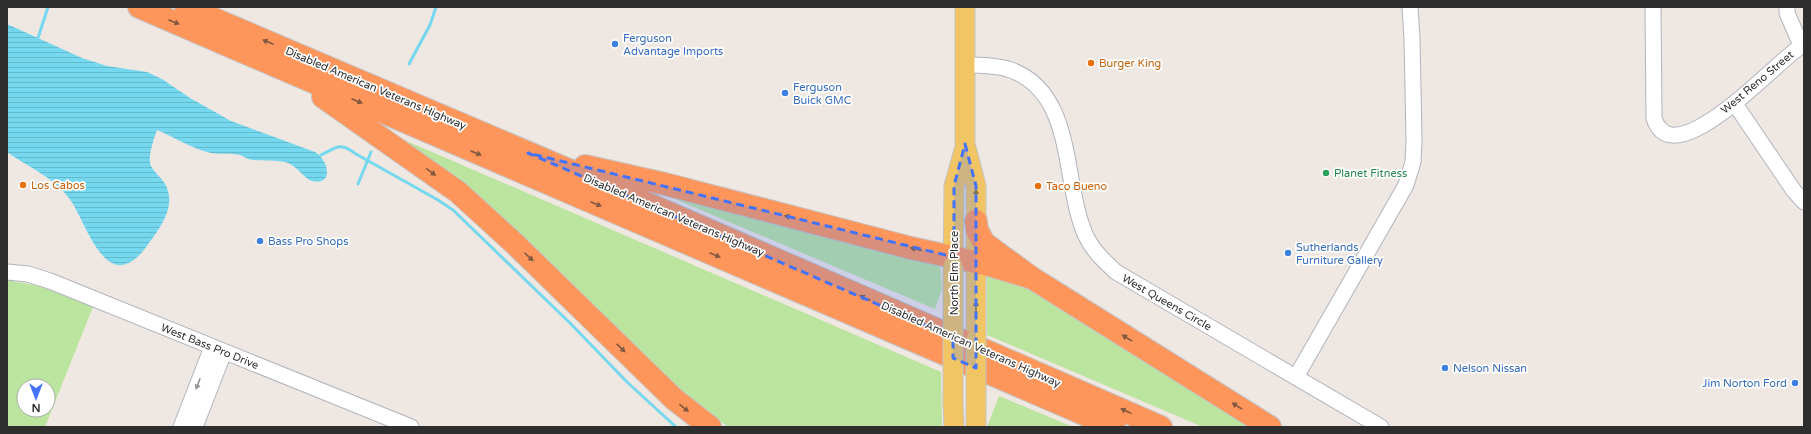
<svg xmlns="http://www.w3.org/2000/svg" width="1811" height="434" font-family="'Varela Round',sans-serif">
	<style>
		.grass { fill: #bbe49e; fill-rule: evenodd }
		.water { fill: url(#water-rules) }
		.lines { fill: none; stroke-linecap: round; stroke-linejoin: round }
		.stream { stroke: #75d8ef; stroke-width: 3 }
		.minor-casing { stroke: #b1b4be; stroke-width: 17 }
		.major-casing { stroke: #c4c4c4; stroke-width: 21 }
		.highway-casing { stroke: #c4c4c4; stroke-width: 24 }
		.minor { stroke: #fff; stroke-width: 15 }
		.major { stroke: #f1c563; stroke-width: 19 }
		.highway { stroke: #fe965c; stroke-width: 22 }
		.major-bridge-casing { stroke: #c4c4c4; stroke-width: 21; stroke-linecap: butt }
		.major-bridge { stroke: #f1c563; stroke-width: 19 }
		.oneway { fill: #815840 }
		.oneway2 { fill: #867246 }
		.oneway3 { fill: #969696 }
		.marked { fill: #4373f9; fill-opacity: 0.2; stroke: #4373f9; stroke-width: 3; stroke-dasharray: 8 5; stroke-linejoin: round }
		.shop-dot { fill: #3f7fe0; stroke: #fff; stroke-width: 1.5 }
		.food-dot { fill: #e8710a; stroke: #fff; stroke-width: 1.5 }
		.leisure-dot { fill: #2e9e5b; stroke: #fff; stroke-width: 1.5 }
		.labels { text-anchor: middle; stroke-width: 3.5; stroke-linejoin: round; paint-order: stroke }
		.shop-label { font-size: 11px; fill: #366cbe; stroke: #fff; text-anchor: start }
		.food-label { font-size: 11px; fill: #c56008; stroke: #fff; text-anchor: start }
		.street-label { font-size: 11px; fill: #2e2e2e; stroke: #fff }
		.leisure-label { font-size: 11px; fill: #27864d; stroke: #fff; text-anchor: start }
	</style>
	<defs>
		<pattern id="water-rules" width="6" height="5" patternUnits="userSpaceOnUse"><rect width="6" height="5" fill="#75d8ef"/><path d="M0 2.5h6" fill="none" stroke="#66bacd"/></pattern>
	</defs>
	<rect width="100%" height="100%" fill="#efe7e1"/>
	<path class="grass" d="M 402,139 L 941,372 L 942,427 L 729,427 L 711,416 L 669,382 L 399,142 Z
		M 663,194 L 940,262 L 942,289 L 935,309 Z
		M 987,269 L 1023,284 L 1252,427 L 1203,427 L 987,335 Z
		M 7,280 L 39,286 L 93,307 L 45,427 L 7,427 ZM 24,386 L 48,386 L 48,410 L 24,410 Z
		M 999,396 L 1073,427 L 987,427 Z"/>
	<path class="water" d="M 7,24 L 82,58 L 107,66 L 147,72 L 162,79 L 190,98 L 231,121 L 315,152 C 329,160 334,186 312,181 C 304,179 297,165 285,162 C 275,160 264,161 254,160 C 249,160 245,157 240,155 C 231,153 218,155 207,152 C 189,147 174,137 157,130 C 154,138 147,158 151,166 C 155,174 164,179 167,188 C 175,208 160,228 149,243 C 143,252 134,263 122,265 C 98,268 82,216 71,201 C 57,179 28,167 7,152 Z"/>
	<g class="lines">
		<path class="stream" d="M 38,38 L 48,7
			M 409,64 L 430,25 L 436,7
			M 321,155 C 337,147 340,142 356,154 L 438,200 L 453,210 L 570,323 L 627,382 L 676,427
			M 358,184 L 371,152"/>
		<g class="minor-casing">
			<path id="minor" d="M 1653,7 L 1654,118 C 1673,180 1782,55 1804,44
				M 1787,7 L 1787,13 L 1801,45
				M 965,65 C 979,65 994,65 1008,69 C 1076,91 1062,181 1085,234 C 1092,250 1104,261 1116,272 L 1381,427
				M 1735,104 L 1794,191 L 1804,202
				M 7,272 L 28,274 L 50,281 L 411,427
				M 1296,377 L 1406,185 L 1413,162 L 1414,140 L 1412,38 L 1410,7
				M 181,427 L 212,347
				M 195,427 L 224,352"/>
		</g>
		<g class="major-casing">
			<path id="major" d="M 965,7 L 965,144 L 976,186 L 976,339
				M 953,266 L 954,186 L 965,147
				M 953,403 L 954,427"/>
		</g>
		<g class="highway-casing">
			<path id="highway" d="M 139,7 L 1114,427
				M 186,7 L 658,208 L 1161,427
				M 323,97 L 458,192 L 515,244 L 674,399 L 710,427
				M 585,166 L 665,184 L 911,248 L 989,265 L 1032,278
				M 976,221 L 977,230 L 984,243 L 1032,278 L 1270,427"/>
		</g>
		<use href="#minor" class="minor"/>
		<use href="#major" class="major"/>
		<use href="#highway" class="highway"/>
		<g class="major-bridge-casing">
			<path id="major-bridge" d="M 953,266 L 953,403
				M 976,427 L 976,339"/>
		</g>
		<use href="#major-bridge" class="major-bridge"/>
	</g>
	<defs><path id="oneway-solid" d="M-6-.8H1V-3.2L6.5 0L1 3.2V.8H-6Z"/></defs>
	<g class="oneway">
		<use href="#oneway-solid" transform="translate(174 22) rotate(23)"/>
		<use href="#oneway-solid" transform="translate(268 42) rotate(-157)"/>
		<use href="#oneway-solid" transform="translate(357 101) rotate(23)"/>
		<use href="#oneway-solid" transform="translate(476 153) rotate(23)"/>
		<use href="#oneway-solid" transform="translate(431 172) rotate(36)"/>
		<use href="#oneway-solid" transform="translate(596 204) rotate(23)"/>
		<use href="#oneway-solid" transform="translate(790 217) rotate(-166)"/>
		<use href="#oneway-solid" transform="translate(916 249) rotate(-167)"/>
		<use href="#oneway-solid" transform="translate(715 255) rotate(23)"/>
		<use href="#oneway-solid" transform="translate(529 257) rotate(44)"/>
		<use href="#oneway-solid" transform="translate(865 298) rotate(-156)"/>
		<use href="#oneway-solid" transform="translate(1127 338) rotate(-148)"/>
		<use href="#oneway-solid" transform="translate(621 348) rotate(44)"/>
		<use href="#oneway-solid" transform="translate(1237 406) rotate(-148)"/>
		<use href="#oneway-solid" transform="translate(684 408) rotate(39)"/>
		<use href="#oneway-solid" transform="translate(1126 411) rotate(-156)"/>
	</g>
	<g class="oneway2">
		<use href="#oneway-solid" transform="translate(976 195) rotate(-90)"/>
		<use href="#oneway-solid" transform="translate(976 307) rotate(-90)"/>
	</g>
	<use class="oneway3" href="#oneway-solid" transform="translate(198 384) rotate(111)"/>
	<path class="marked" d="M 965,144 L 976,186 L 976,368 L 953,358 L 953,337 L 528,153 L 954,257 L 954,186 Z"/>
	<g class="shop-dot">
		<circle cx="615" cy="44" r="4"/>
		<circle cx="785" cy="93" r="4"/>
		<circle cx="260" cy="241" r="4"/>
		<circle cx="1288" cy="253" r="4"/>
		<circle cx="1445" cy="368" r="4"/>
		<circle cx="1795" cy="383" r="4"/>
	</g>
	<g class="food-dot">
		<circle cx="1091" cy="63" r="4"/>
		<circle cx="23" cy="185" r="4"/>
		<circle cx="1038" cy="186" r="4"/>
	</g>
	<circle class="leisure-dot" cx="1326" cy="173" r="4"/>
	<g class="labels">
		<g class="shop-label">
			<text x="623" y="42">Ferguson<tspan x="623" dy="13">Advantage Imports</tspan></text>
			<text x="793" y="91">Ferguson<tspan x="793" dy="13">Buick GMC</tspan></text>
			<text x="268" y="245">Bass Pro Shops</text>
			<text x="1296" y="251">Sutherlands<tspan x="1296" dy="13">Furniture Gallery</tspan></text>
			<text x="1453" y="372">Nelson Nissan</text>
			<text x="1787" y="387" text-anchor="end">Jim Norton Ford</text>
		</g>
		<g class="food-label">
			<text x="1099" y="67">Burger King</text>
			<text x="31" y="189">Los Cabos</text>
			<text x="1046" y="190">Taco Bueno</text>
		</g>
		<g class="street-label">
			<text transform="translate(1757 82) rotate(-40)" y="4">West Reno Street</text>
			<text transform="translate(376 88) rotate(23)" y="4">Disabled American Veterans Highway</text>
			<text transform="translate(674 215) rotate(23)" y="4">Disabled American Veterans Highway</text>
			<text transform="translate(954 273) rotate(-90)" y="4">North Elm Place</text>
			<text transform="translate(1167 302) rotate(30)" y="4">West Queens Circle</text>
			<text transform="translate(971 344) rotate(24)" y="4">Disabled American Veterans Highway</text>
			<text transform="translate(210 346) rotate(22)" y="4">West Bass Pro Drive</text>
		</g>
		<g class="leisure-label">
			<text x="1334" y="177">Planet Fitness</text>
		</g>
	</g>
	<rect width="1811" height="434" fill="none" stroke="#2e2e2e" stroke-width="16"/>
	<g transform="translate(36 398) rotate(180)"><circle r="19" fill="#ffffff" stroke="#ababab"/>
	<path d="M0-3L7 15L0 10L-7 15Z" fill="#4373f9"/>
	<text y="-6" font-size="11" font-weight="bold" text-anchor="middle" fill="#2e2e2e">N</text>
	</g>
</svg>
